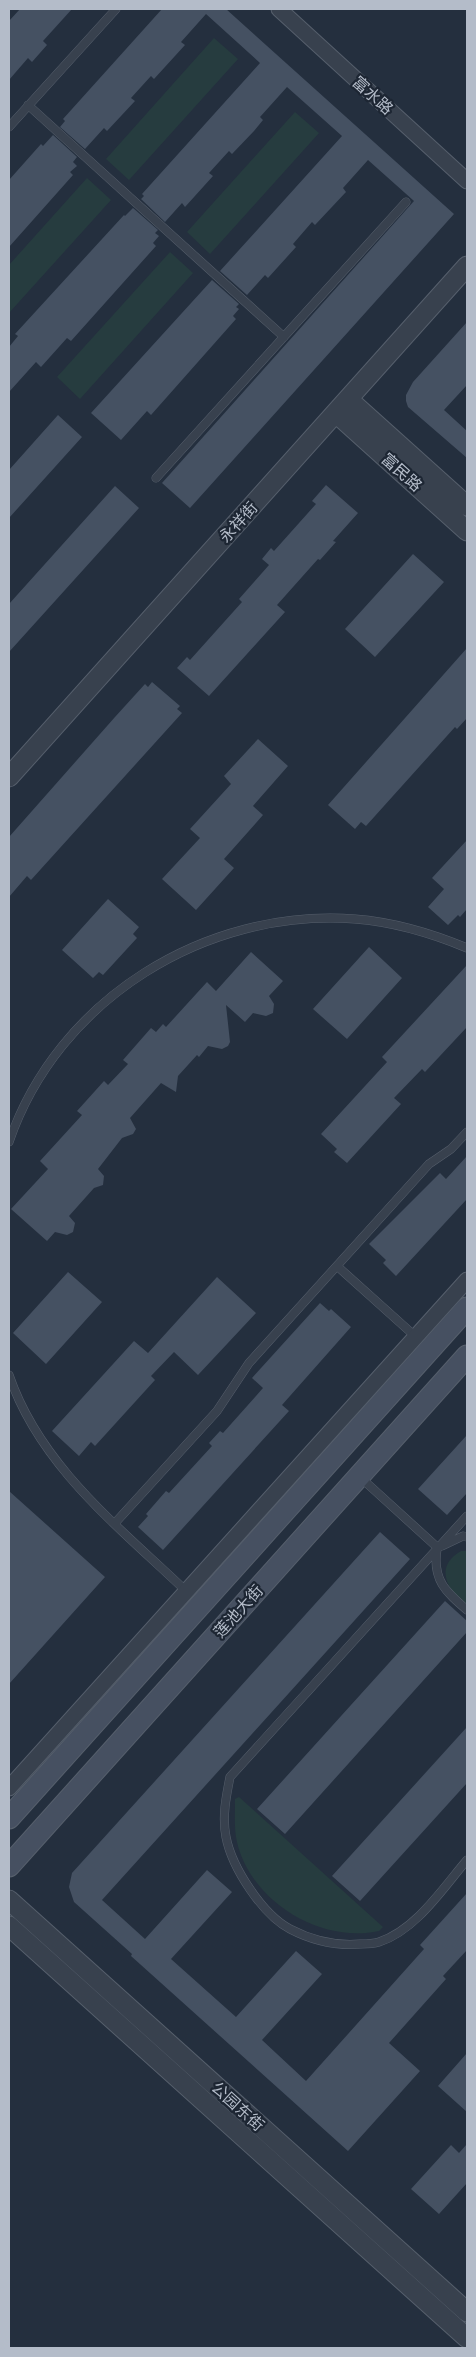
<svg xmlns="http://www.w3.org/2000/svg" width="476" height="2357" font-family="'Asap Condensed','Noto Sans SC',sans-serif">
	<style>
		.green { fill: #263c3f }
		.building { fill: #455162 }
		.lines { fill: none; stroke-linecap: round; stroke-linejoin: round }
		.service-casing { stroke: #565f6c; stroke-width: 9 }
		.minor-casing { stroke: #565f6c; stroke-width: 17 }
		.tertiary-casing { stroke: #565f6c; stroke-width: 21 }
		.secondary-casing { stroke: #565f6c; stroke-width: 23 }
		.service { stroke: #38414e; stroke-width: 8 }
		.minor { stroke: #38414e; stroke-width: 15 }
		.tertiary { stroke: #38414e; stroke-width: 19 }
		.secondary { stroke: #465061; stroke-width: 21 }
		.labels { text-anchor: middle; stroke-width: 4.5; stroke-linejoin: round; paint-order: stroke }
		.street-label { font-size: 16px; fill: #b4bcc9; stroke: #1d2633 }
	</style>
	<rect width="100%" height="100%" fill="#242f3e"/>
	<path class="green" d="M 214,38 L 238,59 L 129,180 L 106,159 Z
		M 295,112 L 319,133 L 210,254 L 187,232 Z
		M 87,178 L 111,200 L 9,313 L 9,265 Z
		M 170,252 L 193,273 L 80,399 L 57,377 Z
		M 461,1551 L 467,1551 L 467,1607 C 448,1591 433,1567 461,1551 Z
		M 239,1797 L 383,1927 L 379,1931 C 321,1944 251,1902 237,1842 C 234,1830 235,1816 235,1804 L 235,1799 Z"/>
	<path class="building" d="M 20,9 L 72,9 L 43,41 L 47,45 L 32,62 L 28,58 L 9,80 L 9,21 Z
		M 162,9 L 226,9 L 454,214 L 190,508 L 162,483 L 414,201 L 368,160 L 343,188 L 346,192 L 315,225 L 312,222 L 293,244 L 296,247 L 268,278 L 265,275 L 247,295 L 220,271 L 342,136 L 287,87 L 260,117 L 263,120 L 254,131 L 232,154 L 229,151 L 209,173 L 213,176 L 185,207 L 182,203 L 165,222 L 141,199 L 144,196 L 142,194 L 260,63 L 206,14 L 181,42 L 185,45 L 154,79 L 151,76 L 131,98 L 135,101 L 107,131 L 104,128 L 85,149 L 60,127 L 65,121 L 63,119 Z
		M 53,135 L 77,157 L 73,162 L 77,166 L 70,172 L 73,175 L 9,247 L 9,180 L 41,144 L 43,146 Z
		M 133,208 L 158,230 L 155,233 L 159,236 L 153,243 L 156,246 L 71,341 L 67,338 L 41,367 L 36,362 L 9,392 L 9,347 L 18,336 L 15,334 L 124,215 L 125,216 Z
		M 212,280 L 239,304 L 236,307 L 239,309 L 233,316 L 236,319 L 151,415 L 147,411 L 121,440 L 91,413 Z
		M 467,322 L 467,385 L 444,410 L 467,431 L 467,458 L 408,407 L 406,401 L 406,395 L 413,382 Z
		M 58,415 L 82,437 L 9,518 L 9,470 Z
		M 326,485 L 358,513 L 333,541 L 336,542 L 320,560 L 318,559 L 277,605 L 285,612 L 209,696 L 177,668 L 187,657 L 190,660 L 242,602 L 239,599 L 269,565 L 262,559 L 271,548 L 274,551 L 316,504 L 312,501 Z
		M 115,486 L 139,508 L 9,652 L 9,604 Z
		M 413,554 L 444,582 L 375,657 L 345,629 Z
		M 467,648 L 467,718 L 457,729 L 455,727 L 366,826 L 361,822 L 355,829 L 328,805 Z
		M 152,682 L 180,706 L 177,709 L 182,713 L 31,880 L 27,876 L 9,897 L 9,837 L 115,717 L 145,684 L 148,687 Z
		M 258,739 L 288,766 L 253,806 L 263,815 L 224,859 L 234,868 L 196,910 L 162,879 L 200,838 L 190,829 L 231,784 L 224,776 Z
		M 467,840 L 467,909 L 460,917 L 458,915 L 448,925 L 428,907 L 444,889 L 432,878 Z
		M 108,899 L 139,927 L 133,934 L 137,938 L 103,975 L 99,972 L 93,978 L 62,950 Z
		M 369,947 L 402,978 L 347,1039 L 313,1009 Z
		M 251,952 L 283,981 L 269,996 L 274,1004 L 273,1013 L 266,1016 L 253,1013 L 245,1022 L 226,1005 L 230,1042 L 228,1046 L 222,1049 L 208,1046 L 199,1057 L 197,1055 L 178,1076 L 176,1092 L 161,1083 L 130,1118 L 136,1129 L 133,1134 L 122,1138 L 98,1169 L 104,1176 L 103,1185 L 94,1188 L 69,1216 L 75,1223 L 73,1232 L 67,1235 L 55,1232 L 47,1241 L 11,1209 L 48,1169 L 40,1161 L 82,1115 L 77,1111 L 104,1081 L 108,1085 L 128,1064 L 123,1060 L 151,1028 L 156,1032 L 163,1024 L 166,1027 L 207,982 L 216,991 Z
		M 467,965 L 467,1027 L 425,1072 L 422,1069 L 394,1098 L 401,1104 L 347,1163 L 334,1152 L 337,1149 L 321,1134 L 387,1062 L 382,1057 Z
		M 467,1156 L 467,1199 L 396,1276 L 383,1263 L 386,1260 L 369,1244 L 440,1173 L 446,1179 Z
		M 68,1272 L 102,1302 L 46,1364 L 13,1333 Z
		M 217,1277 L 256,1313 L 198,1375 L 174,1352 L 151,1376 L 155,1380 L 95,1446 L 91,1442 L 79,1456 L 52,1431 L 134,1341 L 148,1353 Z
		M 320,1303 L 329,1311 L 331,1309 L 351,1327 L 282,1405 L 289,1411 L 163,1550 L 138,1527 L 148,1516 L 146,1514 L 166,1491 L 169,1493 L 212,1446 L 209,1443 L 220,1431 L 223,1433 L 263,1388 L 252,1378 Z
		M 467,1435 L 467,1493 L 447,1515 L 418,1489 Z
		M 9,1491 L 105,1577 L 9,1684 Z
		M 380,1532 L 410,1559 L 102,1900 L 145,1939 L 207,1870 L 232,1892 L 171,1959 L 236,2017 L 296,1951 L 322,1974 L 262,2040 L 306,2081 L 424,1949 L 420,1945 L 467,1893 L 467,1950 L 443,1976 L 446,1979 L 389,2043 L 420,2071 L 348,2151 L 131,1956 L 132,1954 L 74,1902 L 69,1887 L 72,1873 Z
		M 445,1601 L 467,1621 L 467,1632 L 285,1834 L 257,1809 Z
		M 467,1727 L 467,1783 L 360,1901 L 332,1876 Z
		M 467,2053 L 467,2112 L 438,2086 Z
		M 467,2144 L 467,2183 L 439,2214 L 411,2189 L 451,2145 L 459,2153 Z"/>
	<g class="lines">
		<g class="service-casing">
			<path id="service" d="M 28,105 L 284,337
				M 9,127 L 116,9
				M 156,478 L 406,202
				M 9,1142 C 58,999 206,908 355,919 C 394,922 431,933 467,948
				M 337,1266 L 416,1337
				M 9,1375 C 40,1466 119,1527 186,1591
				M 360,1477 L 438,1548
				M 467,1516 L 230,1777 C 226,1797 222,1817 226,1837 C 232,1868 263,1915 290,1929 C 311,1940 336,1946 360,1944 C 366,1944 373,1944 379,1942 C 416,1930 443,1888 467,1860
				M 115,1523 L 217,1411 L 249,1363 L 429,1164 L 451,1149 L 467,1132
				M 442,1546 L 463,1536 L 467,1537
				M 437,1549 C 432,1580 446,1592 467,1610"/>
		</g>
		<g class="minor-casing">
			<path id="minor" d="M 279,9 L 467,181
				M 9,1788 L 467,1280"/>
		</g>
		<g class="tertiary-casing">
			<path id="tertiary" d="M 348,399 L 467,506
				M 336,413 L 467,531
				M 9,777 L 467,266
				M 9,1900 L 467,2312
				M 9,1926 L 467,2338"/>
		</g>
		<g class="secondary-casing">
			<path id="secondary" d="M 9,1818 L 467,1308
				M 9,1866 L 467,1356"/>
		</g>
		<use href="#service" class="service"/>
		<use href="#minor" class="minor"/>
		<use href="#tertiary" class="tertiary"/>
		<use href="#secondary" class="secondary"/>
	</g>
	<g class="labels">
		<g class="street-label">
			<text transform="translate(373 95) rotate(42)" y="6">富水路</text>
			<text transform="translate(402 472) rotate(42)" y="6">富民路</text>
			<text transform="translate(238 522) rotate(-48)" y="6">永祥街</text>
			<text transform="translate(238 1611) rotate(-48)" y="6">莲池大街</text>
			<text transform="translate(238 2106) rotate(42)" y="6">公园东街</text>
		</g>
	</g>
	<rect width="476" height="2357" fill="none" stroke="#b4bcc9" stroke-width="20"/>
</svg>
